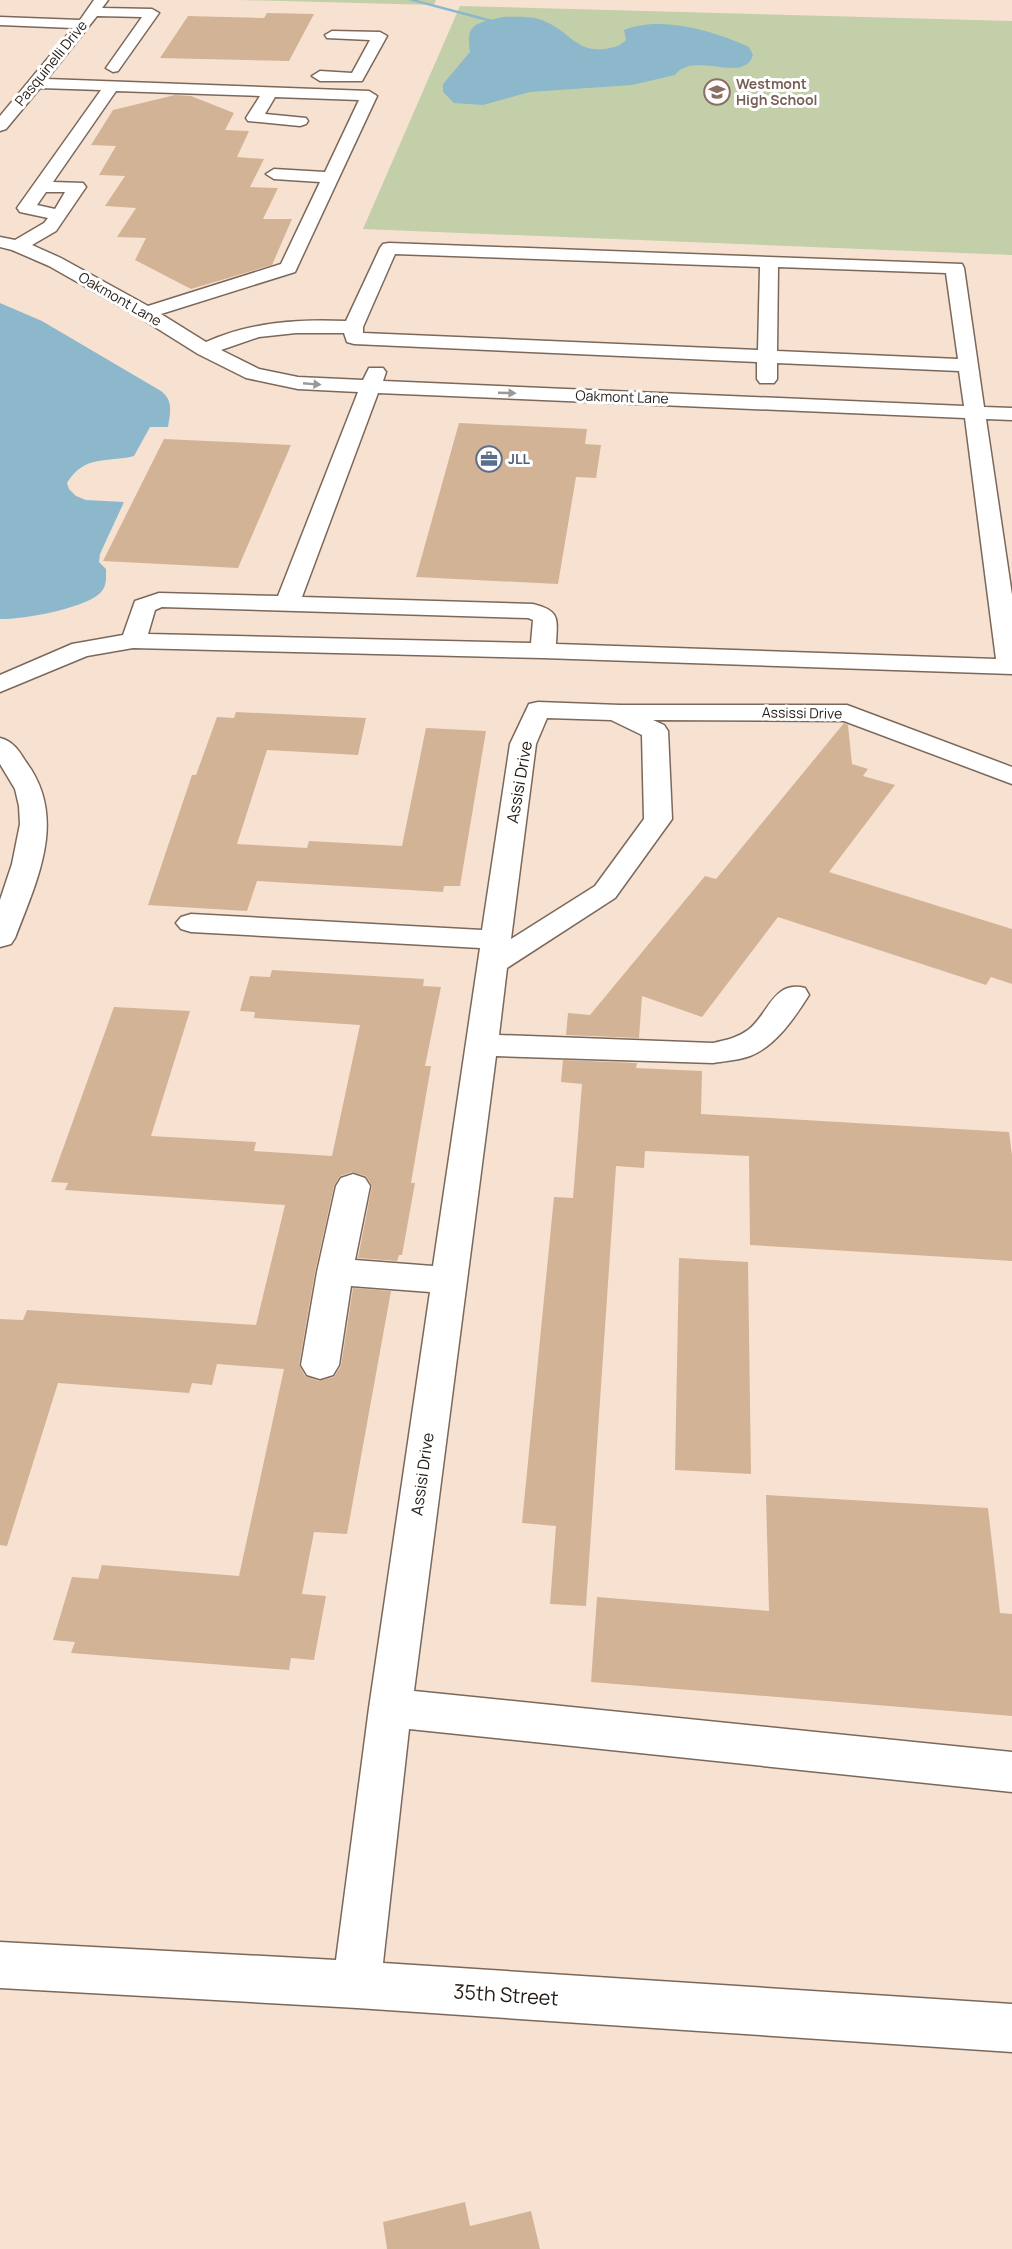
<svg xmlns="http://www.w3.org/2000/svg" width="1012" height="2249" font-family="Manrope,sans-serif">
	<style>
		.green { fill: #c2cfa9 }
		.water { fill: #8db8cc }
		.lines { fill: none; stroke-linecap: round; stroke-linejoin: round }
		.stream { fill: #8db8cc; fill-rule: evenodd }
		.building { fill: #d3b396 }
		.minor-casing { stroke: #7b685a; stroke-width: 3 }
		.minor { fill: #fff; fill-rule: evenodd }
		.oneway { fill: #9c9896 }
		.labels { text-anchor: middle; stroke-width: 6; stroke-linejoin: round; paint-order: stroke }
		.far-street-label { font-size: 14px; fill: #231b15; stroke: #fff }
		.far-education-label { font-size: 14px; font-weight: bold; fill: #785e54; stroke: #fff; text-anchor: start }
		.far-service-label { font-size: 14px; font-weight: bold; fill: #4e5e75; stroke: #fff; text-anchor: start }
		.street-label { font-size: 16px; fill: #231b15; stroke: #fff }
		.near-street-label { font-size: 20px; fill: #231b15; stroke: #fff }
	</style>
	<rect width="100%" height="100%" fill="#f7e2d1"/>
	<path class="green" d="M 240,0 L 436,0 L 434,5 Z
		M 460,6 L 1012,21 L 1012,255 L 363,229 Z"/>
	<path class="water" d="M 502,17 C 516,17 531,15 544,21 C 572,32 576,55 610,48 C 616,47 621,45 626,40 L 624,30 C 661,15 714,31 749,47 L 753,55 C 744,85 694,50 675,75 L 632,85 L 530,92 L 483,105 L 454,103 L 443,92 L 443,84 L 470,52 C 465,21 478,24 502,17 Z
		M 0,303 L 42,321 L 161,391 C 174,401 170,413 168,427 L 150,427 L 134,456 C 107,463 85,454 67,483 L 69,489 L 76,496 L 86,500 L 124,502 L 100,554 L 99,562 L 106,569 C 106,577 107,584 102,591 C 89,608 21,620 0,619 Z"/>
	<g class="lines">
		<path class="stream" d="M 408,0 L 417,0 L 493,20 L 490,22 Z"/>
	</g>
	<path class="building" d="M 267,13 L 314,14 L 289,61 L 160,58 L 188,16 L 264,18 Z
		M 175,95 L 191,96 L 234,113 L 225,130 L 249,131 L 237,157 L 264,159 L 250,187 L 278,188 L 263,219 L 292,219 L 272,265 L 191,289 L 135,260 L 146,238 L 117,237 L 136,208 L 105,206 L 125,176 L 99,175 L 116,146 L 91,145 L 113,110 Z
		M 459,423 L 587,429 L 585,444 L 601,445 L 596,478 L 576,477 L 558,584 L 416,577 Z
		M 164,439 L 291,445 L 238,568 L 103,561 Z
		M 236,712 L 366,718 L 358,755 L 267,750 L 237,844 L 307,848 L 309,841 L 402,846 L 426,728 L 486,731 L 460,886 L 444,886 L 443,892 L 257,881 L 247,911 L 148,905 L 192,775 L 196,775 L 217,717 L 234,718 Z
		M 844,723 L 848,725 L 852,764 L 868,769 L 863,776 L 895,785 L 829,872 L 1012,929 L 1012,984 L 991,977 L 986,985 L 778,917 L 702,1017 L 642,996 L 639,1038 L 566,1035 L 568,1013 L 590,1015 L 705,876 L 716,879 Z
		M 272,970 L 424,979 L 423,986 L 441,987 L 425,1066 L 431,1066 L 411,1183 L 415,1183 L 402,1255 L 399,1255 L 397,1261 L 358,1258 L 372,1186 L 366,1176 L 352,1172 L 340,1176 L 334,1186 L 315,1272 L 299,1365 L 305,1376 L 319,1381 L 334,1377 L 341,1366 L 353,1288 L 391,1291 L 347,1534 L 314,1532 L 302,1594 L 326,1596 L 314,1660 L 291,1658 L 289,1670 L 71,1653 L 75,1642 L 53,1640 L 72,1577 L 98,1579 L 102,1565 L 239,1576 L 284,1369 L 217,1364 L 212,1385 L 192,1383 L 189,1393 L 58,1383 L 7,1546 L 0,1545 L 0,1319 L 23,1320 L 27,1310 L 256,1325 L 285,1205 L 65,1190 L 68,1183 L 51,1182 L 114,1007 L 190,1011 L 151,1136 L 256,1142 L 254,1151 L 332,1156 L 360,1025 L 254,1018 L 255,1012 L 240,1011 L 250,976 L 270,977 Z
		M 563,1060 L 637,1063 L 636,1068 L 702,1071 L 701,1114 L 1009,1132 L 1012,1155 L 1012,1261 L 750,1245 L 749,1156 L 645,1151 L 644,1168 L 616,1166 L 586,1606 L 550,1604 L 556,1526 L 522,1523 L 554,1197 L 573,1198 L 582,1084 L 561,1082 Z
		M 679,1258 L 748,1262 L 751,1474 L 675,1470 Z
		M 766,1495 L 988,1508 L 1000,1613 L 1012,1614 L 1012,1716 L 591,1682 L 597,1597 L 769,1611 Z
		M 465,2202 L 470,2226 L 531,2211 L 540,2249 L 387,2249 L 383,2222 Z"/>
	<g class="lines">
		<g class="minor-casing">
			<path id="minor" d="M 94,0 L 108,0 L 102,8 L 152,9 L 159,13 L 118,71 L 113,72 L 106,68 L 142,17 L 97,16 L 47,79 L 369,91 L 377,96 L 295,272 L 161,314 L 206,342 C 251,322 298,319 346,321 L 380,248 L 383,244 L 389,243 L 962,264 L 964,268 L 984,407 L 1012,408 L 1012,420 L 986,419 L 1012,595 L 1012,674 L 543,658 L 133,648 L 87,656 L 0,692 L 0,675 L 72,644 L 123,635 L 135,601 L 159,593 L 278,596 L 358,392 L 298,389 L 246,378 L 198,354 L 139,317 L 49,266 L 12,250 L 0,247 L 0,237 L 15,240 L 44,223 L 48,218 L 20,212 L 17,208 L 101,90 L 40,88 L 6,129 L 0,131 L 0,116 L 73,28 L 0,25 L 0,17 L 80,20 ZM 116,91 L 260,96 L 246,118 L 248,121 L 300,126 L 306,124 L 308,121 L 306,118 L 265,114 L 275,97 L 359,100 L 325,172 L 274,169 L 266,174 L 274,179 L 320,182 L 281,264 L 148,306 L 61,258 L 32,245 L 56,231 L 86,187 L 83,183 L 53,182 ZM 46,192 L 65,192 L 55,209 L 37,205 ZM 395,254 L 760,267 L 758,350 L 363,333 L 363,327 ZM 778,267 L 946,273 L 958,359 L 777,351 ZM 296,333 L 344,333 L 347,342 L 354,344 L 757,362 L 757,379 L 760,383 L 774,383 L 777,379 L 777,363 L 959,371 L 964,406 L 383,381 L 386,372 L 383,368 L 369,368 L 363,380 L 298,377 L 259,369 L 221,350 L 259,337 ZM 378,393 L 965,418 L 996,659 L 556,644 C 557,619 561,611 533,604 L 302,597 ZM 162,607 L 528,618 L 533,620 L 531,643 L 148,634 L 155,610 Z
				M 332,31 L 380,32 L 387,36 L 362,81 L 320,81 L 312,76 L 320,71 L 352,73 L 370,40 L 327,38 L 325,35 Z
				M 538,702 L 620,705 L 847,705 L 1012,767 L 1012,784 L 844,721 L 653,720 L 664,725 L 668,731 L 672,819 L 615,898 L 507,968 L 499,1035 L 713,1043 C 726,1040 737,1038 748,1030 C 769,1014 773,980 805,988 L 809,995 C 795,1017 776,1046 750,1056 C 739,1060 725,1061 713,1063 L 496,1056 L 414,1691 L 1012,1752 L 1012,1792 L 409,1729 L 383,1963 L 1012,2004 L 1012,2052 L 357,2008 L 0,1988 L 0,1942 L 336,1960 L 369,1708 L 430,1292 L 351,1286 L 339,1365 L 333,1375 L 320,1379 L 307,1375 L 301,1365 L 317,1272 L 336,1186 L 341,1178 L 353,1174 L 365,1178 L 370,1186 L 355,1260 L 433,1266 L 480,948 L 191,932 L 181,929 L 176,923 L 181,917 L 191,914 L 482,930 L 510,744 L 529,704 ZM 547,718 L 611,720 L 642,735 L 644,819 L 595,886 L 511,939 L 536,744 Z
				M 0,738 C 13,741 19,751 26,762 C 68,818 37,880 15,938 L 11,944 L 0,947 L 0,900 L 12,864 L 20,824 L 19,806 L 15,789 L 0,764 Z"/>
		</g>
		<use href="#minor" class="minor"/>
	</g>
	<defs><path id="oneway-solid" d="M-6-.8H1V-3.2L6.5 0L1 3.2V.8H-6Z" transform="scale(1.5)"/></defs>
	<g class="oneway">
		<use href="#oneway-solid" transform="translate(312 384) rotate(5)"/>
		<use href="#oneway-solid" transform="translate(507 393) rotate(2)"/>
	</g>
	<defs>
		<g id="school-ring" transform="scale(1.35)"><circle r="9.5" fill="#fff" stroke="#8d6e63" stroke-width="1.5"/><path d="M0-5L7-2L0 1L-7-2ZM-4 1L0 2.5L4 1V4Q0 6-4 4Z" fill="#8d6e63"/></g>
		<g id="office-ring" transform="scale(1.35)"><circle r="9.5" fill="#fff" stroke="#5c6f8a" stroke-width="1.5"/><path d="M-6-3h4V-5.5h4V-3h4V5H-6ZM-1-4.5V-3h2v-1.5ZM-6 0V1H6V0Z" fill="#5c6f8a"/></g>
	</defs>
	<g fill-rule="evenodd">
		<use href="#school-ring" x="717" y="92"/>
		<use href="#office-ring" x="489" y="459"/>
	</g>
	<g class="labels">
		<g class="far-street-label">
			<text transform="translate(51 63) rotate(-51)" y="5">Pasquinelli Drive</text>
			<text transform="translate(120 299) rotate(30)" y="5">Oakmont Lane</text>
			<text transform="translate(622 397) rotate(2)" y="5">Oakmont Lane</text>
			<text transform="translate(802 713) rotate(1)" y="5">Assissi Drive</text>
		</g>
		<g class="far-education-label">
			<text x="736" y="89">Westmont<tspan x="736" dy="16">High School</tspan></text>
		</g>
		<g class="far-service-label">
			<text x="508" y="464">JLL</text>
		</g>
		<g class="street-label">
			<text transform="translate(519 782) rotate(-80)" y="6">Assisi Drive</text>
			<text transform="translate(422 1474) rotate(-82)" y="6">Assisi Drive</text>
		</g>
		<g class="near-street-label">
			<text transform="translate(506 1995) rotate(4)" y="7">35th Street</text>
		</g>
	</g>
</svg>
